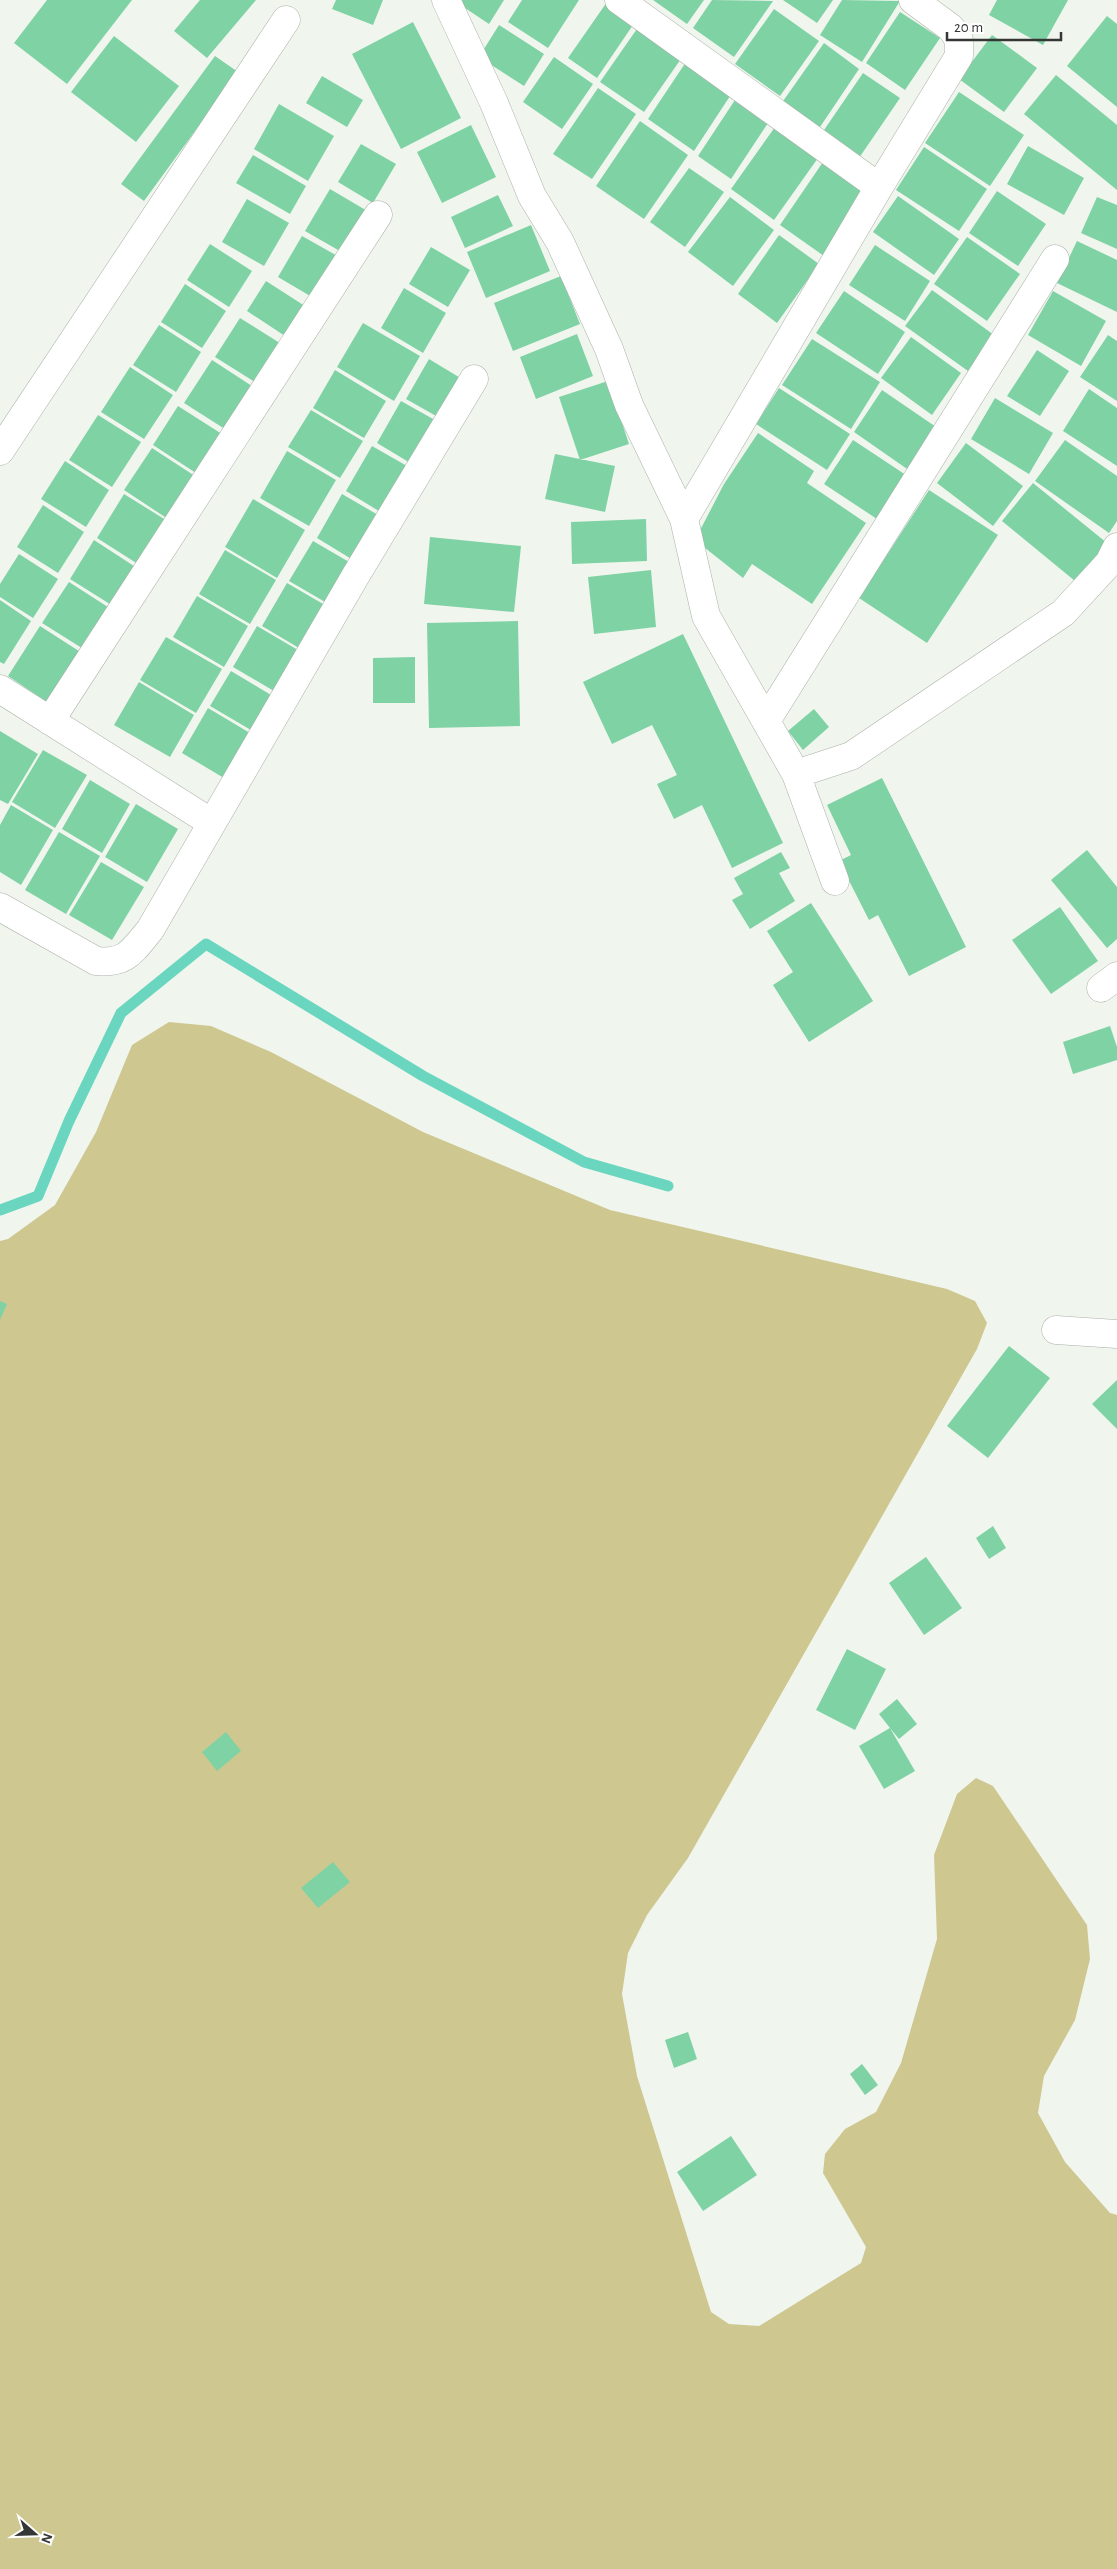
<svg xmlns="http://www.w3.org/2000/svg" width="1117" height="2569" font-family="'Alegreya Sans',sans-serif">
	<style>
		.green { fill: #cec790 }
		.lines { fill: none; stroke-linecap: round; stroke-linejoin: round }
		.stream { stroke: #6bd6bf; stroke-width: 11 }
		.building { fill: #7fd2a4 }
		.street-casing { stroke: #abb1aa; stroke-width: 29 }
		.street { stroke: #fff; stroke-width: 28 }
	</style>
	<rect width="100%" height="100%" fill="#f0f6ee"/>
	<path class="green" d="M 169,1022 L 211,1026 L 271,1052 L 423,1132 L 610,1210 L 947,1289 L 975,1301 L 987,1323 L 977,1349 L 688,1858 L 647,1915 L 628,1953 L 622,1994 L 637,2076 L 711,2312 L 729,2324 L 759,2326 L 861,2263 L 866,2247 L 823,2173 L 825,2154 L 845,2129 L 876,2112 L 901,2063 L 937,1939 L 934,1855 L 957,1794 L 976,1778 L 993,1786 L 1087,1925 L 1090,1959 L 1075,2020 L 1044,2076 L 1038,2113 L 1065,2162 L 1110,2213 L 1117,2215 L 1117,2569 L 0,2569 L 0,1241 L 8,1239 L 55,1205 L 96,1132 L 132,1045 Z"/>
	<g class="lines">
		<path class="stream" d="M 0,1210 L 38,1196 L 69,1121 L 121,1013 L 206,944 L 423,1076 L 584,1162 L 668,1186"/>
	</g>
	<path class="building" d="M 47,0 L 132,0 L 67,84 L 14,43 Z
		M 200,0 L 256,0 L 207,58 L 174,31 Z
		M 336,0 L 383,0 L 373,25 L 332,9 Z
		M 453,0 L 504,0 L 489,24 Z
		M 522,0 L 579,0 L 548,48 L 508,22 Z
		M 653,0 L 704,0 L 687,24 Z
		M 712,0 L 773,1 L 734,57 L 693,28 Z
		M 783,0 L 833,0 L 817,23 Z
		M 842,0 L 900,1 L 862,62 L 820,35 Z
		M 997,0 L 1068,0 L 1043,45 L 989,15 Z
		M 607,2 L 635,22 L 597,78 L 568,58 Z
		M 774,9 L 819,41 L 780,96 L 735,64 Z
		M 900,12 L 940,38 L 905,90 L 866,63 Z
		M 1107,16 L 1117,24 L 1117,107 L 1067,66 Z
		M 413,22 L 461,118 L 401,149 L 352,54 Z
		M 499,25 L 544,54 L 524,86 L 479,57 Z
		M 639,26 L 683,56 L 644,112 L 600,82 Z
		M 992,35 L 1037,68 L 1004,112 L 959,79 Z
		M 114,36 L 179,86 L 136,142 L 71,92 Z
		M 824,43 L 859,69 L 818,130 L 781,104 Z
		M 215,56 L 238,72 L 144,201 L 121,184 Z
		M 554,57 L 593,84 L 562,129 L 523,102 Z
		M 686,62 L 732,93 L 694,151 L 648,119 Z
		M 863,73 L 900,98 L 859,158 L 822,133 Z
		M 1056,75 L 1117,125 L 1117,190 L 1024,114 Z
		M 322,76 L 363,100 L 347,127 L 306,103 Z
		M 598,88 L 636,114 L 592,179 L 553,154 Z
		M 959,92 L 1024,135 L 990,186 L 925,143 Z
		M 735,100 L 768,123 L 731,179 L 698,156 Z
		M 279,104 L 334,136 L 308,181 L 254,149 Z
		M 640,121 L 688,155 L 644,219 L 596,186 Z
		M 471,125 L 496,177 L 442,203 L 417,152 Z
		M 775,127 L 818,158 L 774,220 L 731,189 Z
		M 361,144 L 396,164 L 373,203 L 338,182 Z
		M 1028,146 L 1084,178 L 1064,215 L 1007,184 Z
		M 924,147 L 987,189 L 959,231 L 896,190 Z
		M 253,155 L 306,186 L 290,214 L 236,183 Z
		M 823,162 L 867,193 L 824,256 L 780,225 Z
		M 689,168 L 724,192 L 685,247 L 650,222 Z
		M 330,189 L 369,212 L 345,254 L 305,231 Z
		M 997,191 L 1046,224 L 1018,266 L 969,233 Z
		M 498,195 L 513,226 L 465,248 L 451,217 Z
		M 898,196 L 959,239 L 934,275 L 873,232 Z
		M 730,197 L 774,230 L 733,286 L 688,252 Z
		M 1097,197 L 1117,205 L 1117,249 L 1081,233 Z
		M 247,199 L 289,223 L 264,266 L 222,242 Z
		M 531,225 L 550,271 L 486,298 L 467,252 Z
		M 779,235 L 819,264 L 777,323 L 738,294 Z
		M 302,236 L 341,258 L 317,300 L 278,277 Z
		M 967,237 L 1020,274 L 987,321 L 934,284 Z
		M 1077,241 L 1117,260 L 1117,312 L 1057,283 Z
		M 210,244 L 252,271 L 229,307 L 187,280 Z
		M 875,245 L 930,281 L 905,321 L 849,285 Z
		M 431,247 L 470,270 L 448,307 L 409,284 Z
		M 561,276 L 580,324 L 513,351 L 494,303 Z
		M 266,281 L 308,308 L 288,338 L 247,311 Z
		M 185,284 L 226,311 L 202,348 L 161,322 Z
		M 404,288 L 446,313 L 423,353 L 381,328 Z
		M 932,290 L 994,335 L 968,371 L 905,326 Z
		M 844,291 L 905,332 L 878,374 L 816,333 Z
		M 1053,291 L 1106,321 L 1081,366 L 1028,335 Z
		M 240,318 L 283,345 L 258,384 L 215,357 Z
		M 363,323 L 420,356 L 394,401 L 337,367 Z
		M 159,325 L 201,352 L 176,392 L 133,365 Z
		M 577,334 L 593,376 L 536,399 L 520,357 Z
		M 1108,335 L 1117,341 L 1117,401 L 1080,377 Z
		M 911,337 L 961,373 L 932,415 L 881,378 Z
		M 812,339 L 880,382 L 851,429 L 782,385 Z
		M 1037,350 L 1069,371 L 1040,416 L 1007,396 Z
		M 429,359 L 467,382 L 445,421 L 406,399 Z
		M 212,360 L 255,388 L 228,431 L 184,403 Z
		M 130,367 L 173,395 L 144,439 L 101,412 Z
		M 335,370 L 386,401 L 364,438 L 313,408 Z
		M 608,381 L 629,444 L 580,460 L 559,397 Z
		M 779,388 L 850,434 L 827,470 L 756,424 Z
		M 1089,389 L 1117,408 L 1117,466 L 1063,431 Z
		M 882,390 L 939,429 L 910,471 L 854,432 Z
		M 995,398 L 1053,433 L 1029,474 L 971,439 Z
		M 401,401 L 442,424 L 417,467 L 377,443 Z
		M 178,406 L 225,436 L 199,475 L 153,445 Z
		M 311,410 L 363,441 L 340,478 L 288,447 Z
		M 98,415 L 141,442 L 112,487 L 69,460 Z
		M 758,433 L 814,471 L 807,483 L 866,523 L 812,604 L 752,564 L 743,578 L 695,540 L 724,484 Z
		M 853,440 L 909,477 L 880,521 L 824,484 Z
		M 1065,440 L 1117,476 L 1117,521 L 1109,533 L 1035,481 Z
		M 966,443 L 1023,486 L 993,526 L 937,483 Z
		M 372,446 L 414,470 L 387,516 L 346,491 Z
		M 152,448 L 198,478 L 171,521 L 124,490 Z
		M 287,451 L 336,480 L 309,526 L 260,498 Z
		M 555,454 L 615,466 L 605,512 L 545,499 Z
		M 65,461 L 109,490 L 86,527 L 41,499 Z
		M 1033,483 L 1107,543 L 1075,581 L 1002,521 Z
		M 929,490 L 998,535 L 927,643 L 859,598 Z
		M 124,494 L 169,522 L 141,566 L 97,538 Z
		M 342,494 L 385,519 L 358,563 L 317,538 Z
		M 253,499 L 305,530 L 277,578 L 225,547 Z
		M 43,505 L 84,532 L 58,573 L 17,547 Z
		M 646,519 L 647,561 L 572,564 L 571,522 Z
		M 430,537 L 521,546 L 514,612 L 424,604 Z
		M 94,540 L 137,568 L 113,606 L 70,579 Z
		M 313,541 L 356,566 L 332,606 L 289,581 Z
		M 225,550 L 276,580 L 250,624 L 199,594 Z
		M 19,554 L 58,579 L 33,618 L 0,597 L 0,584 Z
		M 651,570 L 656,627 L 594,634 L 588,577 Z
		M 69,582 L 111,609 L 85,650 L 42,623 Z
		M 287,583 L 330,608 L 304,651 L 262,626 Z
		M 197,596 L 248,626 L 224,667 L 173,637 Z
		M 0,600 L 31,621 L 4,664 L 0,662 Z
		M 518,621 L 520,726 L 429,728 L 427,623 Z
		M 40,626 L 82,653 L 50,704 L 8,676 Z
		M 257,626 L 303,653 L 279,694 L 233,667 Z
		M 683,634 L 783,843 L 732,868 L 702,805 L 674,819 L 657,784 L 677,775 L 652,725 L 612,744 L 583,682 Z
		M 166,637 L 222,669 L 196,713 L 140,680 Z
		M 415,657 L 415,703 L 373,703 L 373,658 Z
		M 231,671 L 276,698 L 256,733 L 210,706 Z
		M 139,682 L 194,715 L 170,757 L 114,725 Z
		M 208,708 L 255,736 L 229,781 L 182,753 Z
		M 814,709 L 829,727 L 803,750 L 788,731 Z
		M 0,731 L 38,754 L 8,804 L 0,800 Z
		M 43,750 L 87,775 L 55,828 L 12,802 Z
		M 882,778 L 966,947 L 909,976 L 878,915 L 869,920 L 839,861 L 851,855 L 827,805 Z
		M 90,780 L 130,804 L 102,853 L 62,829 Z
		M 136,804 L 178,829 L 147,882 L 105,857 Z
		M 11,805 L 53,830 L 21,885 L 0,872 L 0,825 Z
		M 59,832 L 100,856 L 66,914 L 25,890 Z
		M 1087,850 L 1117,887 L 1117,939 L 1107,948 L 1051,880 Z
		M 781,852 L 790,868 L 779,873 L 795,901 L 750,929 L 732,900 L 743,894 L 734,878 Z
		M 101,862 L 144,887 L 112,940 L 69,915 Z
		M 811,903 L 873,1001 L 809,1042 L 773,985 L 793,972 L 767,931 Z
		M 1060,907 L 1098,961 L 1051,994 L 1012,940 Z
		M 1110,1026 L 1117,1047 L 1117,1060 L 1073,1074 L 1063,1042 Z
		M 0,1301 L 7,1304 L 0,1320 Z
		M 1009,1346 L 1050,1378 L 988,1458 L 947,1426 Z
		M 1117,1380 L 1117,1429 L 1092,1404 Z
		M 993,1526 L 1006,1548 L 989,1559 L 976,1538 Z
		M 926,1557 L 962,1608 L 924,1635 L 889,1583 Z
		M 847,1649 L 886,1669 L 855,1730 L 816,1710 Z
		M 897,1699 L 917,1724 L 899,1739 L 890,1728 L 915,1771 L 884,1789 L 859,1746 L 890,1728 L 879,1714 Z
		M 226,1732 L 241,1751 L 217,1771 L 202,1752 Z
		M 333,1862 L 350,1882 L 318,1908 L 301,1888 Z
		M 688,2032 L 697,2059 L 674,2068 L 665,2040 Z
		M 862,2064 L 878,2085 L 865,2095 L 850,2074 Z
		M 731,2136 L 757,2175 L 703,2211 L 677,2172 Z"/>
	<g class="lines">
		<g class="street-casing">
			<path id="street" d="M 446,0 L 494,103 L 532,196 L 560,242 L 609,349 L 629,405 L 684,519 L 706,616 L 796,774 L 835,881
				M 619,0 L 879,187
				M 0,451 L 286,20
				M 684,519 L 879,187 L 959,56 L 959,40 L 951,28 L 913,0
				M 0,689 L 212,823
				M 50,721 L 378,215
				M 766,721 L 1055,259
				M 796,774 L 851,756 L 1063,613 L 1109,563 L 1117,547
				M 0,907 L 96,961 C 127,964 132,951 150,930 L 356,575 L 474,379
				M 1101,988 L 1117,976
				M 1056,1330 L 1117,1334"/>
		</g>
		<use href="#street" class="street"/>
	</g>
	<g transform="translate(35 2534) rotate(110)" stroke="#ffffff" stroke-width="4" paint-order="stroke">
	<path d="M0-4L9 19L0 12L-9 19Z" fill="#353735"/>
	<text y="-8" font-size="14" font-weight="bold" text-anchor="middle" fill="#353735">N</text>
	</g>
	<path d="M947 32v8h114v-8" fill="none" stroke="#353735" stroke-width="2.5"/>
	<text x="954" y="32" font-size="15" fill="#353735" stroke="#ffffff" stroke-width="4" paint-order="stroke">20 m</text>
</svg>
